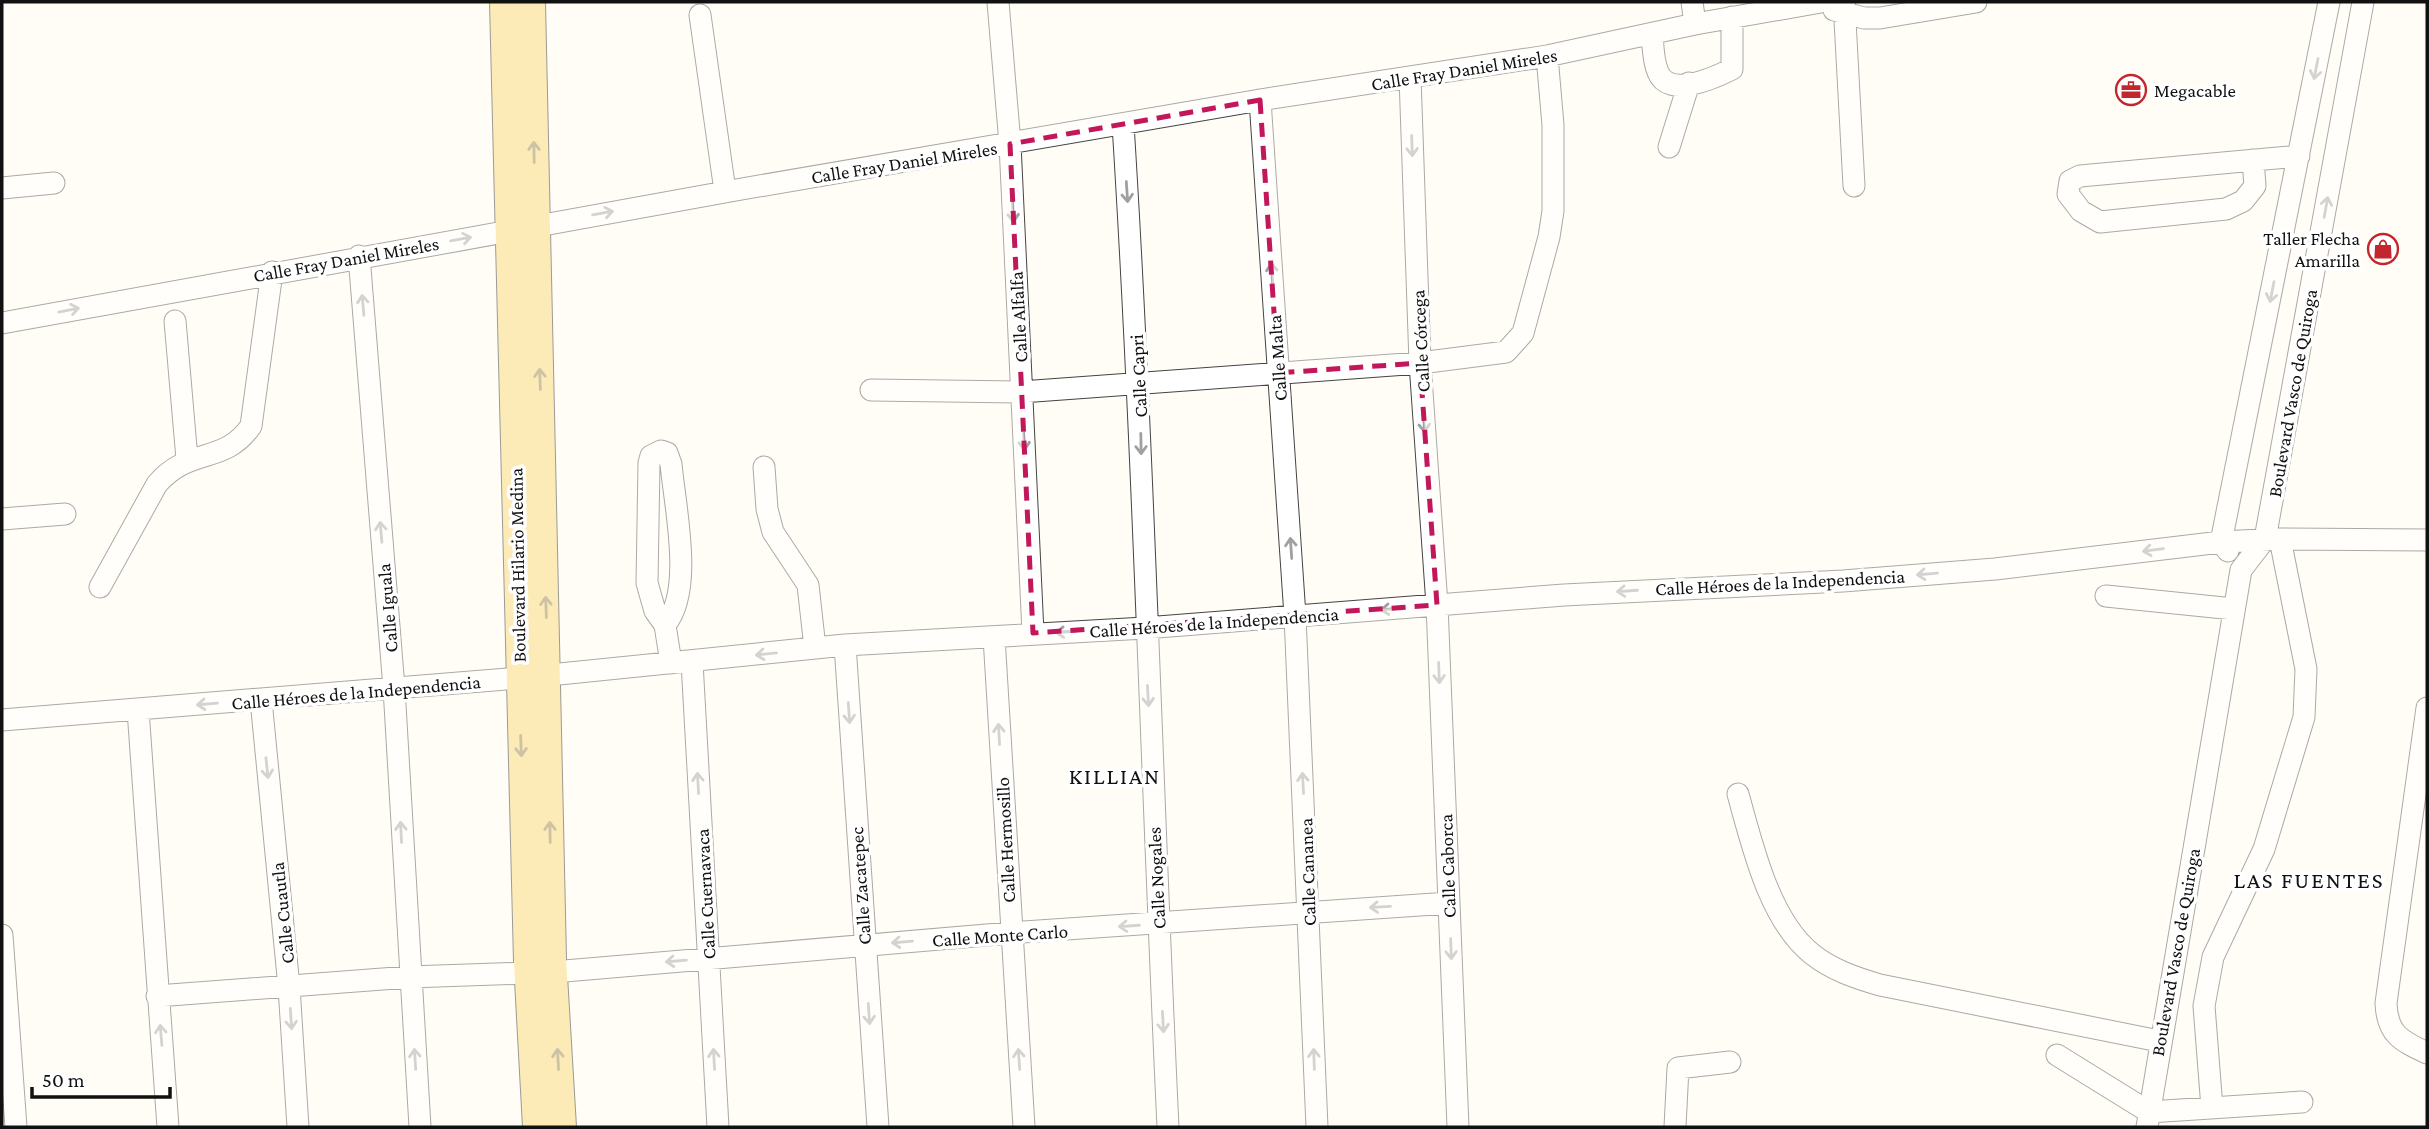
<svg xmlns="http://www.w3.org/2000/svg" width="2429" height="1129" font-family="'Crimson Pro',serif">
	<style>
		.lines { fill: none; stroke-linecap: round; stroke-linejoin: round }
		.minor-casing { stroke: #444; stroke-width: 23 }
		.major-casing { stroke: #222; stroke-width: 30 }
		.minor { stroke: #fff; stroke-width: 21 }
		.major { stroke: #f9d66b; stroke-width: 28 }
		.oneway { stroke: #a0a0a0 }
		.oneway2 { stroke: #917d42 }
		.marked { fill: none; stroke: #c2185b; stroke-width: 5; stroke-dasharray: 14 9; stroke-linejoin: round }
		.labels { text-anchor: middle; stroke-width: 7; stroke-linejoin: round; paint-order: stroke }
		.street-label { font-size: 19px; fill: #111; stroke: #fff }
		.poi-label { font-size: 19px; fill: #111; stroke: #fff; text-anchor: start }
		.quarter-label { font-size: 23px; letter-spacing: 2px; fill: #111; stroke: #fff }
	</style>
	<rect width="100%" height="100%" fill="#fffdf5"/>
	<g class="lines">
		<g class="minor-casing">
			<path id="minor" d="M 998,2 L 1010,144 L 1033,633
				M 1692,2 L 1695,24
				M 1844,2 L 1854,186
				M 1834,10 L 1864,18 L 1880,18 L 1976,2
				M 700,15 L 725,191
				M 1652,34 C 1653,46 1653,61 1658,72 C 1668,99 1714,78 1732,69 L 1732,17
				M 1410,77 L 1420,363 L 1437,605 L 1458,1127
				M 1260,100 L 1295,616 L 1317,1127
				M 1123,124 C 1144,458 1152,793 1168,1127
				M 1669,147 L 1689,83
				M 2253,160 L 2255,186 L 2243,201 L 2226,209 L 2100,222 L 2081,211 L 2068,194 L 2070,181 L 2080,176 L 2299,156
				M 2,188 L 54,183
				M 359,256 L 394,688 L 420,1127
				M 175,321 L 187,459
				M 2,323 L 736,190 L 1260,100 L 1547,56 L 1695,24 L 1821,2
				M 871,390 L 1021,392 L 1420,363 L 1506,352 L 1523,333 L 1549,237 L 1553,211 L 1553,125 L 1547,56
				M 764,467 L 767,509 L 773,532 L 808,585 L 815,648
				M 2,519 L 65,514
				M 2228,551 L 2221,542 L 2329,2
				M 100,587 L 157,484 C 190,446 224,465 251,426 L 272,272
				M 2106,596 L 2234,609
				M 665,625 C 694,591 675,508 671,464 L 667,453 L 661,451 L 651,456 L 649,463 L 647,583 L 655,611 L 665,625 L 671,663
				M 994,637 L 1024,1127
				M 845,645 L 878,1127
				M 692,662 L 718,1127
				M 261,700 L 289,987 L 298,1127
				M 2427,708 L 2386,1003 C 2387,1034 2401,1041 2427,1053
				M 138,710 L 168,1127
				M 2,720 L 520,678 L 845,645 L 1145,628 L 1564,595 L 1843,581 L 1995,569 L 2221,542 L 2280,539 L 2427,540
				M 1738,794 C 1752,844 1769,920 1812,954 C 1832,970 1856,978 1880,985 L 2159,1041
				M 2,935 L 16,1127
				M 553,972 L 1010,933 L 1449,903
				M 157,996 L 409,977 L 528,973
				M 2057,1055 L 2149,1112 L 2302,1102
				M 2212,1108 L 2204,1006 L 2213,957 L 2264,849 L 2304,717 L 2306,669 L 2280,539
				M 1675,1127 L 1678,1068 L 1730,1062
				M 2147,1127 L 2241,570 L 2265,539 L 2363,2"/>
		</g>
		<g class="major-casing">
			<path id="major" d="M 504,2 L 528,962 L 537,1127
				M 531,2 L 552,959 L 562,1127"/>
		</g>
		<use href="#minor" class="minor"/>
		<use href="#major" class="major"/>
	</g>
	<defs><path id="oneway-shaft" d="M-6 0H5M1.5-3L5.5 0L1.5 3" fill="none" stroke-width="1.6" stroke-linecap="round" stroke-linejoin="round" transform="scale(1.75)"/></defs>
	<g class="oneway">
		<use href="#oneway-shaft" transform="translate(2316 69) rotate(101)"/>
		<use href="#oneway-shaft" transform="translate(1412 146) rotate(88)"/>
		<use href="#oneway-shaft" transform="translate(1127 192) rotate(86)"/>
		<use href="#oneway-shaft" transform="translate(2326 207) rotate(-80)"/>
		<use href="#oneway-shaft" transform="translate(1013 212) rotate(87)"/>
		<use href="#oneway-shaft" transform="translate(603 213) rotate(-10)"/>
		<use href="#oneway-shaft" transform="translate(461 239) rotate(-10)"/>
		<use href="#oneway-shaft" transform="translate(1272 273) rotate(-94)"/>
		<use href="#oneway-shaft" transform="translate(2272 292) rotate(101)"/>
		<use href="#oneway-shaft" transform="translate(363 305) rotate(-95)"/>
		<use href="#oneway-shaft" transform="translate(69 310) rotate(-11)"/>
		<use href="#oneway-shaft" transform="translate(1424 422) rotate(86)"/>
		<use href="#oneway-shaft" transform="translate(1024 440) rotate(87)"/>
		<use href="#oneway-shaft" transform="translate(1141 444) rotate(89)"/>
		<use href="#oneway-shaft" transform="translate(381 532) rotate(-95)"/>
		<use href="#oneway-shaft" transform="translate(1291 548) rotate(-94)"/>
		<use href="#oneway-shaft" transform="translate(2153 550) rotate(173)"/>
		<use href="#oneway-shaft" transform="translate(1927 574) rotate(175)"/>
		<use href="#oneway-shaft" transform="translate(1627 591) rotate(176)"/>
		<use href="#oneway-shaft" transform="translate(1391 609) rotate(175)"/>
		<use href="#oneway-shaft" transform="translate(1066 632) rotate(177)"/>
		<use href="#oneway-shaft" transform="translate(766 654) rotate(174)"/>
		<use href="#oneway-shaft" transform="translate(1439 673) rotate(88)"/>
		<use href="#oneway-shaft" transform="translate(1148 696) rotate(87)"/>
		<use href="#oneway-shaft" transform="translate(207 704) rotate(175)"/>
		<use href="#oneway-shaft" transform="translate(849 713) rotate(86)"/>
		<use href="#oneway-shaft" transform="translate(999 734) rotate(-93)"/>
		<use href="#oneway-shaft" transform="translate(267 768) rotate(84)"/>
		<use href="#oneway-shaft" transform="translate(698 783) rotate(-93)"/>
		<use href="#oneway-shaft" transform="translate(1303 783) rotate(-93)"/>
		<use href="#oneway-shaft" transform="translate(401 832) rotate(-93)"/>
		<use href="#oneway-shaft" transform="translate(1380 907) rotate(177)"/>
		<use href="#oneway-shaft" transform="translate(1129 926) rotate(176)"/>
		<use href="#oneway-shaft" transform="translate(902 942) rotate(175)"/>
		<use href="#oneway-shaft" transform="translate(1451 949) rotate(88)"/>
		<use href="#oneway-shaft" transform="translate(676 961) rotate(175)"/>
		<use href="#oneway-shaft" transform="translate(869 1014) rotate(86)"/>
		<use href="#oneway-shaft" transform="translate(291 1019) rotate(86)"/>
		<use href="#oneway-shaft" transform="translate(1163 1022) rotate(87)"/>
		<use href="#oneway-shaft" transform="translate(161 1035) rotate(-95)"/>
		<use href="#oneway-shaft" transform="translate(415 1059) rotate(-94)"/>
		<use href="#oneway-shaft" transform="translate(714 1059) rotate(-93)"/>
		<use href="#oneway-shaft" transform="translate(1019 1059) rotate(-94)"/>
		<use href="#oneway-shaft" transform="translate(1314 1059) rotate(-92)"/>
	</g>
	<g class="oneway2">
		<use href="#oneway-shaft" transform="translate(534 152) rotate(-91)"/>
		<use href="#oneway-shaft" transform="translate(540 379) rotate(-92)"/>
		<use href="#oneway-shaft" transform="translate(546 607) rotate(-92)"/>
		<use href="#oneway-shaft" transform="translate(521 746) rotate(88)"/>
		<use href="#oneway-shaft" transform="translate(550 832) rotate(-91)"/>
		<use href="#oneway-shaft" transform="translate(558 1059) rotate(-93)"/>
	</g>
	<path d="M0 0H2429V1129H0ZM 1260,100 L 1278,373 L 1420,363 L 1437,605 L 1033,633 L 1010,144 Z" fill="#fffdf5" fill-opacity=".55" fill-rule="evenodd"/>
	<path class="marked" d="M 1260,100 L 1278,373 L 1420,363 L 1437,605 L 1033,633 L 1010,144 Z"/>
	<defs>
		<g id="office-ring" transform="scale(1.575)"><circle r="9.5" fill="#fff" stroke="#c4262e" stroke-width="1.5"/><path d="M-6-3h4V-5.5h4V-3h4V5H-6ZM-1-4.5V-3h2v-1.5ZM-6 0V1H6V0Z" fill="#c4262e"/></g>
		<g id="shop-ring" transform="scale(1.575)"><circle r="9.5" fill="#fff" stroke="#c4262e" stroke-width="1.5"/><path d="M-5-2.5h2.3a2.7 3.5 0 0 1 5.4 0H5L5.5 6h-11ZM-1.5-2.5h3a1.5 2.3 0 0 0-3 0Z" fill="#c4262e"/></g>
	</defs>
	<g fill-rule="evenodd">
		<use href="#office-ring" x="2131" y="90"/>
		<use href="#shop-ring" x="2383" y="249"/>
	</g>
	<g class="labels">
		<g class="street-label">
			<text transform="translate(1464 69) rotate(-9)" y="7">Calle Fray Daniel Mireles</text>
			<text transform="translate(904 162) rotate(-9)" y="7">Calle Fray Daniel Mireles</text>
			<text transform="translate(346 259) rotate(-10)" y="7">Calle Fray Daniel Mireles</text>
			<text transform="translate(1018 317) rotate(-93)" y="7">Calle Alfalfa</text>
			<text transform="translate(1420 341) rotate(-93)" y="7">Calle Córcega</text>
			<text transform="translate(1277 358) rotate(-94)" y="7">Calle Malta</text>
			<text transform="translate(1138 376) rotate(-93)" y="7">Calle Capri</text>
			<text transform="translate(2292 393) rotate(-80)" y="7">Boulevard Vasco de Quiroga</text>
			<text transform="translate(517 565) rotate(-91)" y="7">Boulevard Hilario Medina</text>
			<text transform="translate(1780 582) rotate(-3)" y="7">Calle Héroes de la Independencia</text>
			<text transform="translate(387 608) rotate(-95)" y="7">Calle Iguala</text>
			<text transform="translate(1214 622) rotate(-4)" y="7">Calle Héroes de la Independencia</text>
			<text transform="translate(356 692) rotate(-5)" y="7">Calle Héroes de la Independencia</text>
			<text transform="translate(1005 840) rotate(-93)" y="7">Calle Hermosillo</text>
			<text transform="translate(1447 866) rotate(-92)" y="7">Calle Caborca</text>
			<text transform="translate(1307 872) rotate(-92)" y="7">Calle Cananea</text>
			<text transform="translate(1156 878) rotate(-93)" y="7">Calle Nogales</text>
			<text transform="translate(860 886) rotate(-94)" y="7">Calle Zacatepec</text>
			<text transform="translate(705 894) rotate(-93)" y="7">Calle Cuernavaca</text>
			<text transform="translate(282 913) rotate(-96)" y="7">Calle Cuautla</text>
			<text transform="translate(1000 935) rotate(-4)" y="7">Calle Monte Carlo</text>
			<text transform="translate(2175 952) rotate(-80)" y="7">Boulevard Vasco de Quiroga</text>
		</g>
		<g class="poi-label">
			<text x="2154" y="97">Megacable</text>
			<text x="2360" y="245" text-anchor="end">Taller Flecha<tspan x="2360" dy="22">Amarilla</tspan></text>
		</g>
		<g class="quarter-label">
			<text x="1115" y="784">KILLIAN</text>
			<text x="2309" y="888">LAS FUENTES</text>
		</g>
	</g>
	<rect width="2429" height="1129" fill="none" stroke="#111111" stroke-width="7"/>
	<path d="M32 1087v10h138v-10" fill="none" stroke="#111111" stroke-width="3.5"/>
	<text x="42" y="1087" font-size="21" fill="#111111" stroke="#ffffff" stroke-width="5" paint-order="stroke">50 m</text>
</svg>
